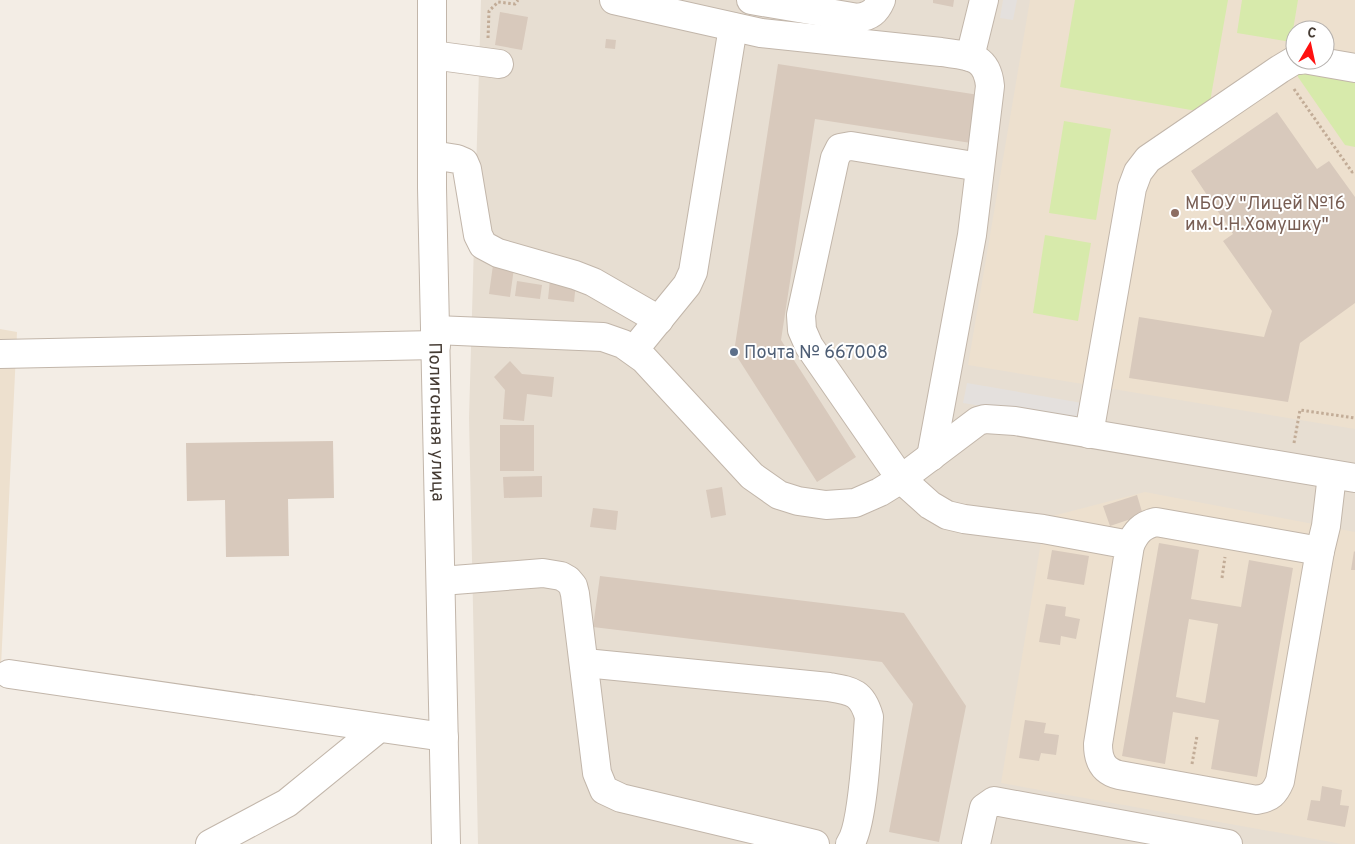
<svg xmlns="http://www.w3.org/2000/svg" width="1355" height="844" font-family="Overpass,sans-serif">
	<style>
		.residential { fill: #e7ded2; fill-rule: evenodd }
		.education { fill: #ede0ce; fill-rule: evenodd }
		.grass { fill: #d7eaab }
		.parking { fill: #e4e0dd }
		.building { fill: #d8c9bc; fill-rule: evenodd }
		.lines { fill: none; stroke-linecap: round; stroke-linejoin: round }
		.minor-casing { stroke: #c2b6aa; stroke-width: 30 }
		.path { stroke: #c2ac97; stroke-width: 3; stroke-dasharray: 2.5 2.5; stroke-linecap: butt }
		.minor { stroke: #fff; stroke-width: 28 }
		.education-dot { fill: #8d6e63; stroke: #fff; stroke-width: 2 }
		.service-dot { fill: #5c6f8a; stroke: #fff; stroke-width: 2 }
		.labels { text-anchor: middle; stroke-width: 4; stroke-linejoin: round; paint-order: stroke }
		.education-label { font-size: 18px; fill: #785e54; stroke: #fff; text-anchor: start }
		.service-label { font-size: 18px; fill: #4e5e75; stroke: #fff; text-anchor: start }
		.street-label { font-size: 18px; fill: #463c34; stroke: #fff }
	</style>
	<rect width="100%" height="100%" fill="#f3ede5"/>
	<path class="residential" d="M 481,0 L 1355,0 L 1355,844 L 478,844 L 469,418 ZM 1295,30 L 1325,30 L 1325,60 L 1295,60 Z"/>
	<path class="education" d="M 1030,0 L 1355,0 L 1355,429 L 968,365 ZM 1295,30 L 1325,30 L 1325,60 L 1295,60 Z
		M 0,329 L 17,332 L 0,687 Z
		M 1145,492 L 1355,532 L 1355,844 L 1342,844 L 1001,783 L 1045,518 Z"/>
	<path class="grass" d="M 1075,0 L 1228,0 L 1208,113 L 1060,87 Z
		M 1242,0 L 1298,0 L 1291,42 L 1237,33 Z
		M 1298,71 L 1355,74 L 1355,147 L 1345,145 L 1298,77 Z
		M 1064,121 L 1111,129 L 1096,220 L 1049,213 Z
		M 1045,235 L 1091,243 L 1078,321 L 1033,313 Z"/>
	<path class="parking" d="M 1003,0 L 1017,0 L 1013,20 L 1000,18 Z
		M 967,383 L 1082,403 L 1079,422 L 963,403 Z"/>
	<path class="building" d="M 933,0 L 954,0 L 953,7 L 933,3 Z
		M 500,12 L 528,17 L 522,50 L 495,45 Z
		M 606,39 L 616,40 L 615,49 L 605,48 Z
		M 778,64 L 979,95 L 971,143 L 815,119 L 781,340 L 856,457 L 817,482 L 734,352 Z
		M 1277,112 L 1317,169 L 1329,161 L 1355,197 L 1355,303 L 1300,343 L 1288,402 L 1129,378 L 1139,317 L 1264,337 L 1272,311 L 1223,241 L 1233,234 L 1191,171 Z
		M 493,265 L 514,268 L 510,297 L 489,294 Z
		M 550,280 L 576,283 L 574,302 L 548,299 Z
		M 517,281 L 542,285 L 540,299 L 515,296 Z
		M 510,361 L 522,374 L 554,377 L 552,397 L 527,394 L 524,421 L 503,419 L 505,390 L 494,377 Z
		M 500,425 L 534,425 L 534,471 L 500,471 Z
		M 333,441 L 334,498 L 288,499 L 289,556 L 226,557 L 225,500 L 187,501 L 186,443 Z
		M 542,476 L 542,497 L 504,498 L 503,477 Z
		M 722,487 L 726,515 L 711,518 L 706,490 Z
		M 1137,495 L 1143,515 L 1110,526 L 1103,506 Z
		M 593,508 L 618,511 L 616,530 L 590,527 Z
		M 1159,543 L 1199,550 L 1191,599 L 1241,607 L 1249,560 L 1293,568 L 1257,777 L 1211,769 L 1219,720 L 1173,712 L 1165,764 L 1122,756 ZM 1189,619 L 1218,624 L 1205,703 L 1176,697 Z
		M 1052,550 L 1089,556 L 1084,585 L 1047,579 Z
		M 1354,551 L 1355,552 L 1355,570 L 1351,570 Z
		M 600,576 L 904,613 L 966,706 L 939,842 L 889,832 L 913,704 L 882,662 L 593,627 Z
		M 1046,604 L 1066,607 L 1065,616 L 1080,619 L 1076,639 L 1061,636 L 1060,645 L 1039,642 Z
		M 1025,720 L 1046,723 L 1044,733 L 1059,735 L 1056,755 L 1041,753 L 1039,761 L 1019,758 Z
		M 1322,786 L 1342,790 L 1340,805 L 1349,806 L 1345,827 L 1307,820 L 1311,800 L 1320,801 Z"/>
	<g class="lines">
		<g class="minor-casing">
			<g id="minor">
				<path id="s1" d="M 432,0 L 432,188 L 446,844"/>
				<path d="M 614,0 L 761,33 L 941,52 C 967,56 987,54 990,86 L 972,235 L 931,457"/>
				<path d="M 751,0 L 858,18 C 870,16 876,12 881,0"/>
				<path d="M 432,55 L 499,64"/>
				<path d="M 970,57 L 984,0"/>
				<path d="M 1309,60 L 1355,68"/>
				<path d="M 432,155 L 457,159 L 464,162 L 467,169 L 478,235 L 483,245 L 498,253 L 575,275 L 593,282 L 659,320"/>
				<path d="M 980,167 L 851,146 L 840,148 L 835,158 L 801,315 L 802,330 L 809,346 L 901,479 L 930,505 L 947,515 L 964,519 L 1043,529 L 1130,545 L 1098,744 C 1098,760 1103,771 1119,775 L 1257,800 C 1270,798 1275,793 1280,781 L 1320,551 L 1326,526 L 1332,475"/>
				<path d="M 435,330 L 603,337 L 623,344 L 644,359 L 752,476 L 779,495 L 798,501 L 826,505 L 855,503 L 880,492 L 901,479 L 978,421 L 985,419 L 1015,421 L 1355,478"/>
				<path d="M 634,350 L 687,285 L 693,272 L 733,27"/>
				<path d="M 0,354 L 436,345"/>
				<path d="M 1089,434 L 1132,188 L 1138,172 L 1148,159 L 1280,69 L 1295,60 L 1301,60"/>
				<path d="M 1130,545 C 1136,532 1142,525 1156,522 L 1320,551"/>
				<path d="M 441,581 L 543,573 L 561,576 L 568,580 L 573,586 L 575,594 L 597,773 L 604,790 L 621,798 L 815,844"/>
				<path d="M 585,663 L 829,687 C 852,691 862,692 869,717 C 867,743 863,826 850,844"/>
				<path d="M 9,674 L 444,737"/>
				<path d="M 210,844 L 287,803 L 379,728"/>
				<path d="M 976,844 L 984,808 L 994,801 L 1228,844"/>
			</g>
		</g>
		<path class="path" d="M 488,38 L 489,11 L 498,2 L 515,4 L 518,0
			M 1294,89 L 1352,172 L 1355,171
			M 1294,443 L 1300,410 L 1355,418
			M 1222,578 L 1225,557
			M 1192,764 L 1197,736"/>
		<use href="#minor" class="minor"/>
	</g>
	<circle class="education-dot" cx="1175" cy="213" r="5"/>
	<circle class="service-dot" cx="734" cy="352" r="5"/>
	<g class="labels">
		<g class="education-label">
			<text x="1185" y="209">МБОУ "Лицей №16<tspan x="1185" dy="21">им.Ч.Н.Хомушку"</tspan></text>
		</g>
		<g class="service-label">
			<text x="744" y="358">Почта № 667008</text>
		</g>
		<g class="street-label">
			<text dy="6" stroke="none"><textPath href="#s1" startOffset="422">Полигонная улица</textPath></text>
		</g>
	</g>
	<g transform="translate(1310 45) rotate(9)"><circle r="24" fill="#ffffff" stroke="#b5b1ae"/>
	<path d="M0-4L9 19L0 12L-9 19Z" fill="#ff1110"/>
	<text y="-8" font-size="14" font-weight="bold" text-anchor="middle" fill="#463c34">С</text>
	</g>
</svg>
